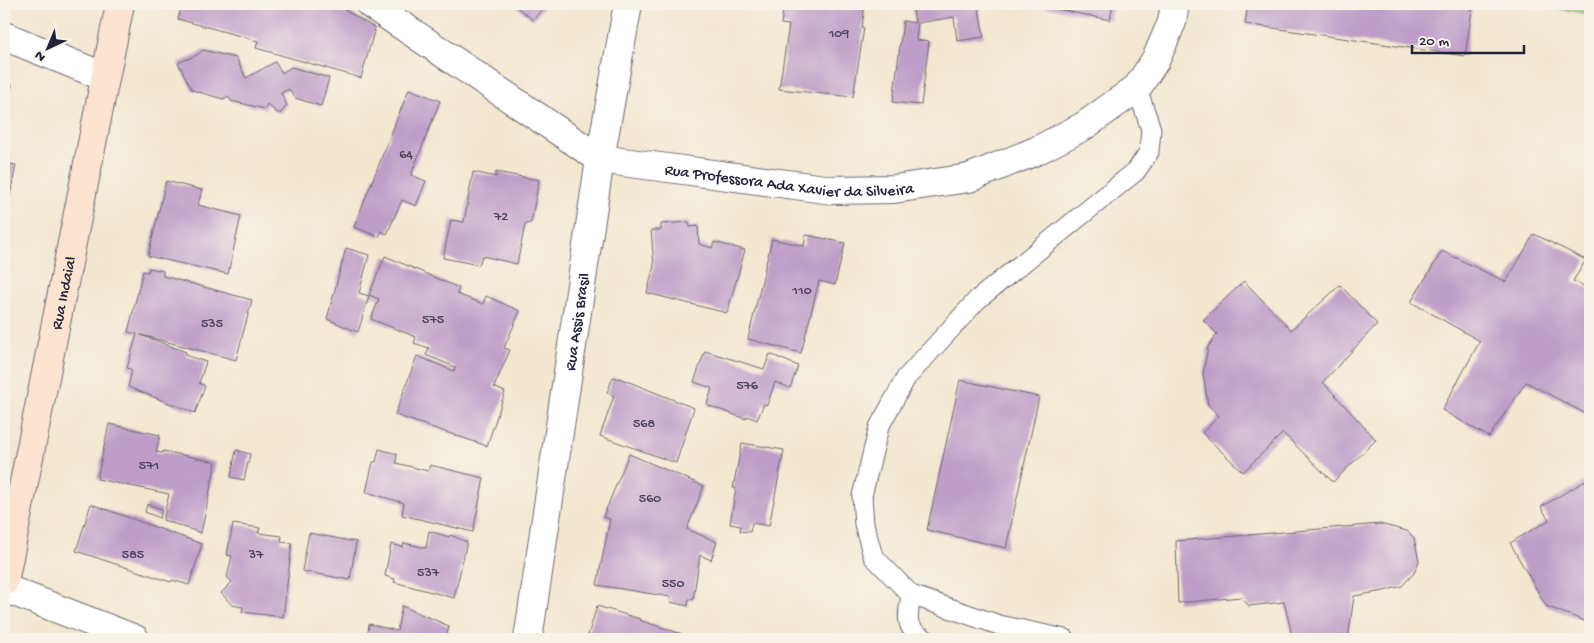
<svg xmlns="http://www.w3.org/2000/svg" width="1594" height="643" font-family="'Gochi Hand',sans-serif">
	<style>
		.green { fill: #97ca7b; stroke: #5c765b }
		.building { fill: #be9dc8 }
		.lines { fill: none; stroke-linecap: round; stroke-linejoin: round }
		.lane-casing { stroke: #6b676f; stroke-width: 21 }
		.street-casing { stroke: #6b676f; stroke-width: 30 }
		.secondary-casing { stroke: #6b676f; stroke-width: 30 }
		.lane { stroke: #fff; stroke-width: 19 }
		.street { stroke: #fff; stroke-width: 28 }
		.secondary { stroke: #fde4d1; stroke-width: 28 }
		.labels { text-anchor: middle; stroke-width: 4; stroke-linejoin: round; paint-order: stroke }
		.number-label { font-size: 14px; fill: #49415e }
		.street-label { font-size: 16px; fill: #22223b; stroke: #f7f3e8 }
	</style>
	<rect width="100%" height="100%" fill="#f7f3e8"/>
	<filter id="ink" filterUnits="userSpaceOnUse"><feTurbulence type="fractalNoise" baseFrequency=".02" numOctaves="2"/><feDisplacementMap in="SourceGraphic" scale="10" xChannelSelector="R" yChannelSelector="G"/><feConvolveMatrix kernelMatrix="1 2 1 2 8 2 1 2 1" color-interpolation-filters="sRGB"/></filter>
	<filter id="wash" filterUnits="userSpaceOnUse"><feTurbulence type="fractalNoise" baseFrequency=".0096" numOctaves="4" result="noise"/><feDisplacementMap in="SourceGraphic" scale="20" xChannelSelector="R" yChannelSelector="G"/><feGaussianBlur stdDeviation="1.12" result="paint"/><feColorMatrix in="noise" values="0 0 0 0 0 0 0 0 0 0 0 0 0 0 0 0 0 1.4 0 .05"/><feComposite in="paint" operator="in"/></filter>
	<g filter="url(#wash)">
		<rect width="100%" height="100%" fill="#f3e7d0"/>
		<path class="green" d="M 1526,4 L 1590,4 L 1590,14 Z"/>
		<g id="blocks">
			<path class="building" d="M 182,4 L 335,4 L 375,28 L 361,78 L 256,48 L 258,41 L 178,19 Z
				M 513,4 L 546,4 L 533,20 Z
				M 784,4 L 865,4 L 862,28 L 864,28 L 853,97 L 779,89 L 789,25 L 781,24 Z
				M 912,4 L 978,4 L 984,37 L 957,41 L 954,17 L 918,23 L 916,40 L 929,41 L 921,105 L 893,102 L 903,21 L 915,23 Z
				M 1042,4 L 1113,4 L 1110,20 L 1041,6 Z
				M 1248,4 L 1473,4 L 1465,56 L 1245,24 Z
				M 203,50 L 236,58 L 246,78 L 275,62 L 282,73 L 291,67 L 329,78 L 321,106 L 295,98 L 289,89 L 281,93 L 287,105 L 281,113 L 277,113 L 267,104 L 265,109 L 231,101 L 228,96 L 223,99 L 192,90 L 178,63 L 197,55 Z
				M 4,82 L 12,85 L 4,105 Z
				M 409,89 L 440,101 L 411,175 L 426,181 L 416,206 L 402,200 L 387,234 L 381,231 L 379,237 L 354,227 Z
				M 4,163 L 16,165 L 5,221 L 4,221 Z
				M 473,172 L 496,177 L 496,172 L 539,180 L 531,222 L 525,225 L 517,264 L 482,256 L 479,265 L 443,258 L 451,220 L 464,222 Z
				M 166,181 L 202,190 L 198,205 L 241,216 L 228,274 L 148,256 Z
				M 689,222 L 690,227 L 698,226 L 699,244 L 712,248 L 714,242 L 745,250 L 727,313 L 647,293 L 654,266 L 651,230 L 661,230 L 661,224 Z
				M 1534,234 L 1586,260 L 1573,281 L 1588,288 L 1590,294 L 1590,407 L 1586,414 L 1526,382 L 1489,437 L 1442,410 L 1480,341 L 1411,302 L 1442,251 L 1506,282 Z
				M 806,235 L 845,243 L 835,285 L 819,281 L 801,353 L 748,339 L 772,239 L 804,246 Z
				M 346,248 L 369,255 L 359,293 L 369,296 L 358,332 L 327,319 Z
				M 385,256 L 459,288 L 457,294 L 483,304 L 486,296 L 520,311 L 504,348 L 510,350 L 494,387 L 505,392 L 487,446 L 395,415 L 417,356 L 454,371 L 455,367 L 426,355 L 429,348 L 414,343 L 416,337 L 371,319 L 379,299 L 369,295 Z
				M 149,268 L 163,271 L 163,276 L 252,300 L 236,360 L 141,335 L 186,352 L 185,355 L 206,362 L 199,383 L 205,386 L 195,413 L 128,387 L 132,370 L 127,368 L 137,334 L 128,332 L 143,271 L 148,272 Z
				M 1244,281 L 1291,330 L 1340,285 L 1377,324 L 1323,382 L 1376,440 L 1333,482 L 1283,433 L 1243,472 L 1202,433 L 1219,416 L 1208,405 L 1203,374 L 1208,347 L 1217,334 L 1203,320 Z
				M 705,351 L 764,369 L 770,354 L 798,366 L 790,388 L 775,382 L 767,405 L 764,404 L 757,420 L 747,416 L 746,419 L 707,405 L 712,388 L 694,382 Z
				M 613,377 L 619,379 L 619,378 L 694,408 L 676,463 L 600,436 L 614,396 L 607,393 Z
				M 960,380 L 1039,397 L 1006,548 L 927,530 Z
				M 109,424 L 160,435 L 156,452 L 162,453 L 163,451 L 216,462 L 201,533 L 163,520 L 169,494 L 97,479 Z
				M 742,443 L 784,450 L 769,526 L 752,523 L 750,532 L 740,531 L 741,526 L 730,524 L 736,488 L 733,488 Z
				M 379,449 L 397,454 L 396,463 L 428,471 L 430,465 L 484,478 L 473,532 L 402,515 L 404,503 L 366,492 L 373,462 L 376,462 Z
				M 236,450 L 250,454 L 244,480 L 231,477 Z
				M 629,454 L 704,486 L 687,529 L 717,542 L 711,560 L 700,555 L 693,600 L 689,599 L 688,606 L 670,602 L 671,597 L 597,585 L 610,519 L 603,517 Z
				M 1590,478 L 1590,623 L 1546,606 L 1510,543 L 1549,520 L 1541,507 Z
				M 91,504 L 202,544 L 189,585 L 172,580 L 171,582 L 76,551 Z
				M 147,504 L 162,509 L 160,518 L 145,512 Z
				M 233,524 L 260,528 L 258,533 L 282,536 L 281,542 L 292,543 L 283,617 L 242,612 L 243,607 L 232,605 L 221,593 L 232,582 L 227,577 L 232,556 L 227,555 Z
				M 1380,524 L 1407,531 L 1414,538 L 1419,561 L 1414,573 L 1402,586 L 1384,591 L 1354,596 L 1348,639 L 1293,639 L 1284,602 L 1249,606 L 1241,597 L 1178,603 L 1176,541 Z
				M 429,531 L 449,537 L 450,535 L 467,542 L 454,598 L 394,582 L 395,579 L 385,576 L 391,544 L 403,547 L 404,543 L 426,548 Z
				M 309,533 L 356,542 L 350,580 L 302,571 Z
				M 402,606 L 449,626 L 446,639 L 367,639 L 369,624 L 397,631 Z
				M 597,606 L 640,619 L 639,620 L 682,634 L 680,639 L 587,639 Z"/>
		</g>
	</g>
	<g filter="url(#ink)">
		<use href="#blocks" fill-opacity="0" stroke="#6b676f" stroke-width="1"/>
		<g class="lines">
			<g class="lane-casing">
				<path id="lane" d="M 911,595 C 908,616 903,628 925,639
					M 1065,639 L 999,625 L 911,595 L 873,556 L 864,524 L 862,496 L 879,427 L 906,378 L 977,300 L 1136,171 L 1149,152 L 1151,129 L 1137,88"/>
			</g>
			<g class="street-casing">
				<g id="street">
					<path id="s1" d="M 370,4 L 600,159 L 832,190 L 894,189 L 969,178 L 1036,151 L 1084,126 L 1137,88 L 1156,59 L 1172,22 L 1175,4"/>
					<path d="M 4,36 L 105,77"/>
					<path d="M 4,588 L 135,639"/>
					<path id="s2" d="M 528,639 L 600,159 L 628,4"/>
				</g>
			</g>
			<g class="secondary-casing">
				<g id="secondary">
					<path id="s3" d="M 4,582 L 120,4"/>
				</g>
			</g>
			<use href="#lane" class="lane"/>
			<use href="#street" class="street"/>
			<use href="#secondary" class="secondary"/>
		</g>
	</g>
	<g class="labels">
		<g class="number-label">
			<text x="839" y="37">109</text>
			<text x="406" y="158">64</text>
			<text x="501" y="220">72</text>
			<text x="802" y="294">110</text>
			<text x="433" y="323">575</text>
			<text x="212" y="327">535</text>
			<text x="747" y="389">576</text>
			<text x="644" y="427">568</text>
			<text x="149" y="469">571</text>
			<text x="650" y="502">560</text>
			<text x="133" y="558">585</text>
			<text x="256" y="558">37</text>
			<text x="428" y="576">537</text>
			<text x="673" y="587">550</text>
		</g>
		<g class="street-label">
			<text dy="6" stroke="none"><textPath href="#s1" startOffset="468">Rua Professora Ada Xavier da Silveira</textPath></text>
			<text dy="6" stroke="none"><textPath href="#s3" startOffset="295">Rua Indaial</textPath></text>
			<text dy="6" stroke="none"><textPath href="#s2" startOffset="321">Rua Assis Brasil</textPath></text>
		</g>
	</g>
	<rect width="1594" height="643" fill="none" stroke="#f7f3e8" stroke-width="20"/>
	<g transform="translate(48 48) rotate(224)" stroke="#f7f3e8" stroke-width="4" paint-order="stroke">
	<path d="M0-4L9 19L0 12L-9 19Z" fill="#22223b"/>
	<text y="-8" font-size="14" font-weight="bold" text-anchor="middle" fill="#22223b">N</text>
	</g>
	<path d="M1412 45v8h112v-8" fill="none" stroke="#22223b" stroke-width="2.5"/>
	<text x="1419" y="45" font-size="15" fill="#22223b" stroke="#f7f3e8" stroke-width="4" paint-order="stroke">20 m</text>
</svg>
